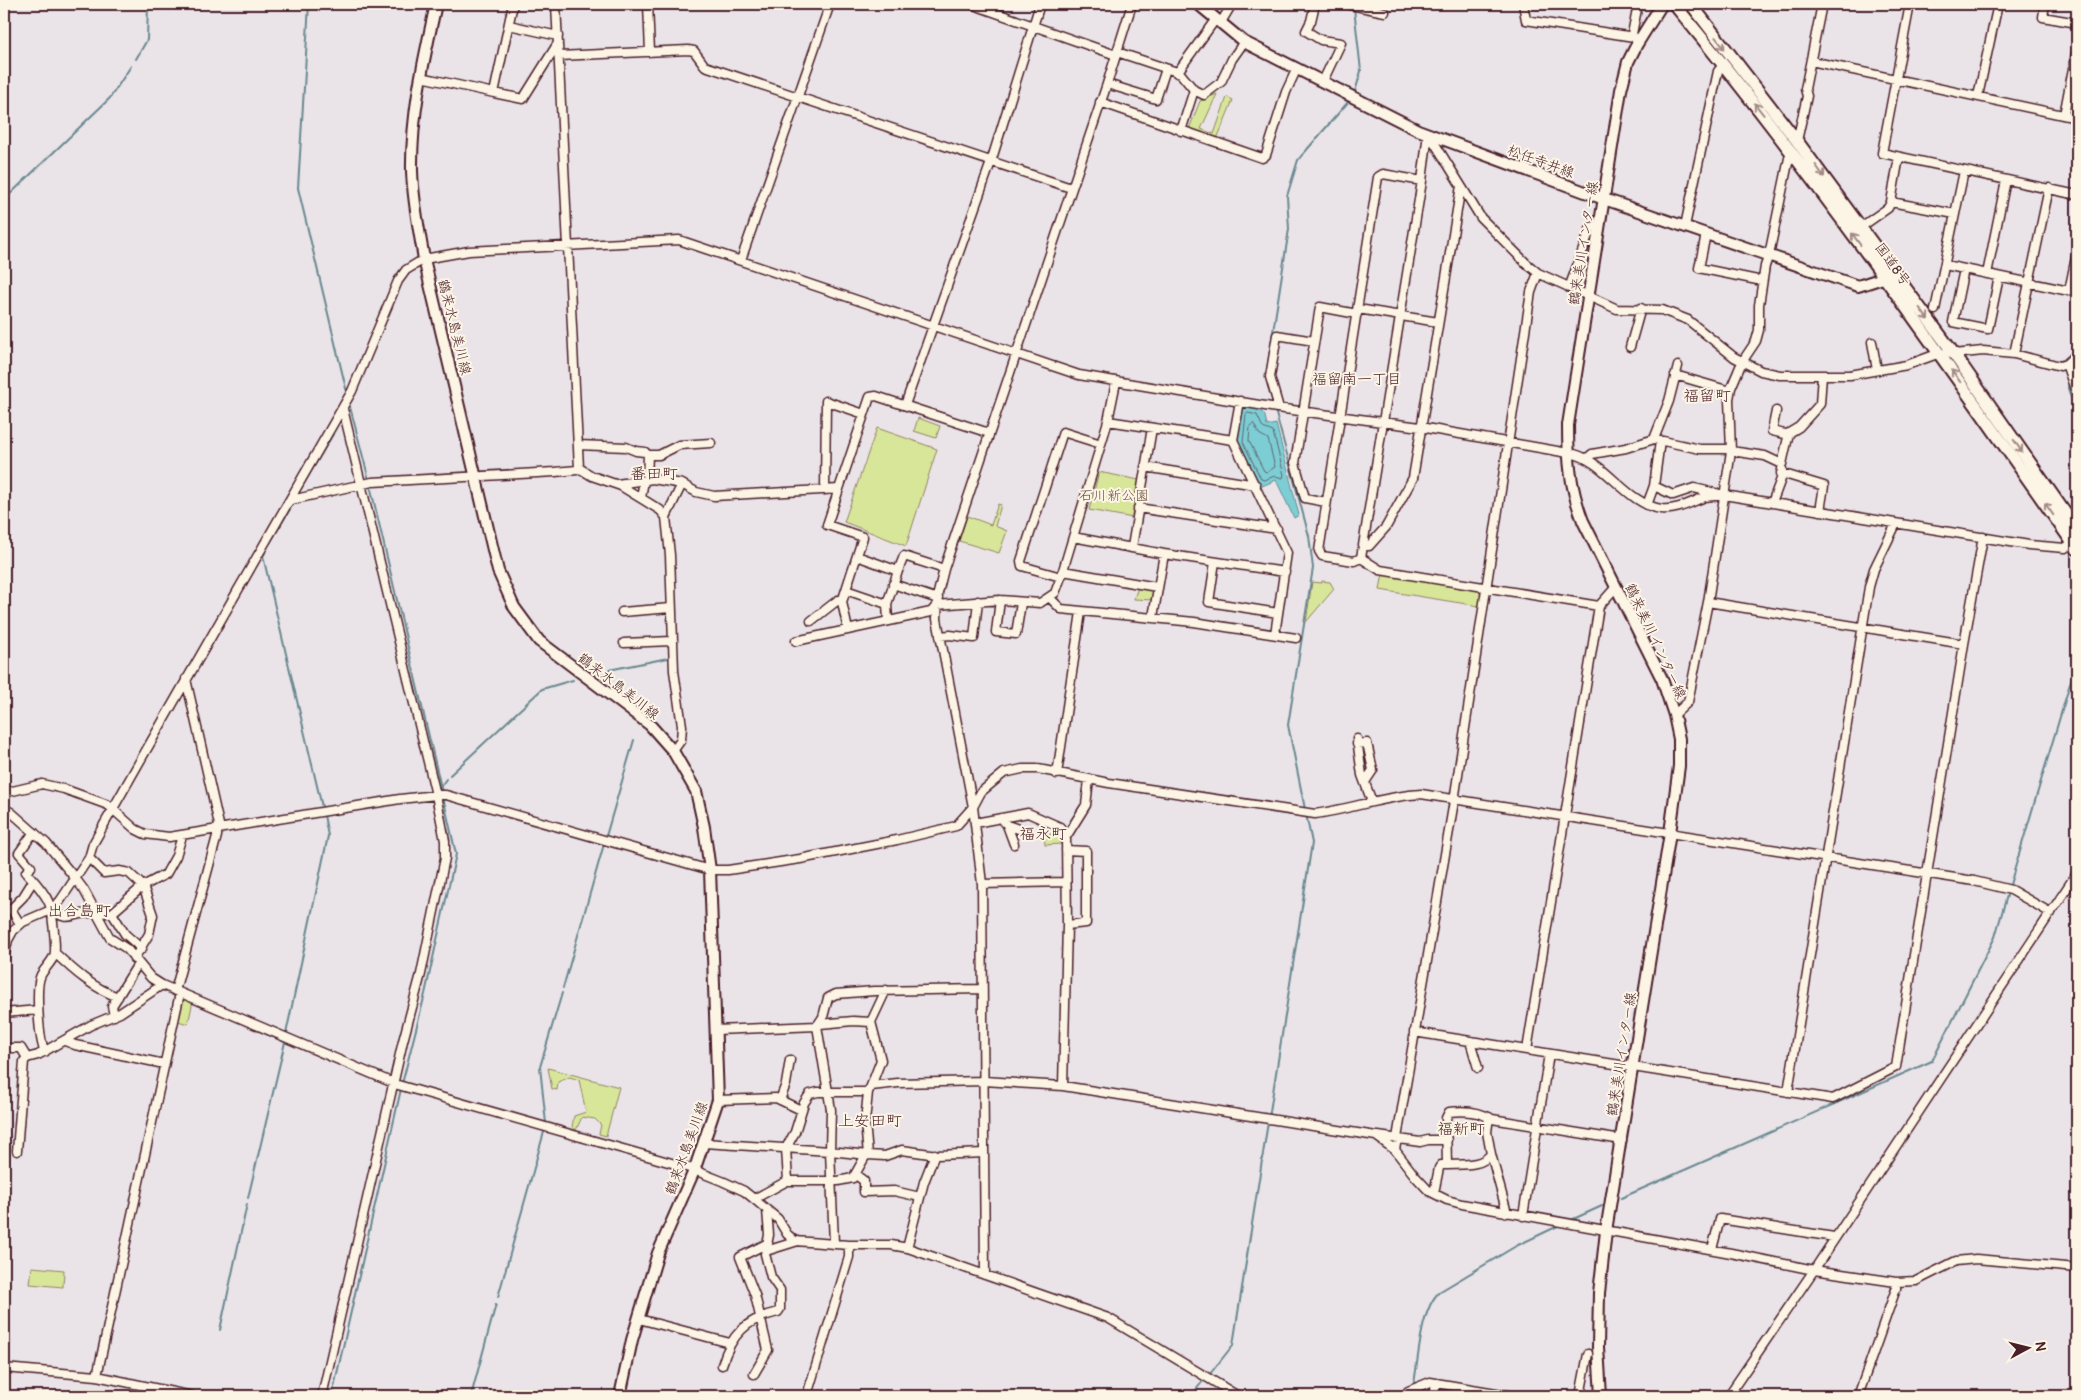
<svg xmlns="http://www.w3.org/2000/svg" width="2081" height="1400" font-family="Pangolin,'Klee One',sans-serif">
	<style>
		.green { fill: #d8e69a; stroke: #918262 }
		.water { fill: #7dced4; stroke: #698890 }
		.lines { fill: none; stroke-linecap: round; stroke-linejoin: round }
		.shore { stroke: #5e656f; stroke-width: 1 }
		.stream { stroke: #698890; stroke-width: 2 }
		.minor-casing { stroke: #4a1f2b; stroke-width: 11 }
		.major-casing { stroke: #4a1f2b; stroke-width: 14 }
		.highway-casing { stroke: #4a1f2b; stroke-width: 15 }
		.minor { stroke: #fcf5e5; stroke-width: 8 }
		.major { stroke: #fcf5e5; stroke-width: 10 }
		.highway { stroke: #fcf5e5; stroke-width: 11 }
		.oneway { stroke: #a38a88 }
		.labels { text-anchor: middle; stroke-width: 4; stroke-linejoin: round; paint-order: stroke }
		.street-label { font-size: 14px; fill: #4a1f2b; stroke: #fcf5e5 }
		.park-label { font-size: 14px; fill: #6e5147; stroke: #fcf5e5 }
		.neighbourhood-label { font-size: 15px; fill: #4a1f2b; stroke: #fcf5e5 }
		.quarter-label { font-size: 16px; fill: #4a1f2b; stroke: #fcf5e5 }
	</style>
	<rect width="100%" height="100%" fill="#eae4e8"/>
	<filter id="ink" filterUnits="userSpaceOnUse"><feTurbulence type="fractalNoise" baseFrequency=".02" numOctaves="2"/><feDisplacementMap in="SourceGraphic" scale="10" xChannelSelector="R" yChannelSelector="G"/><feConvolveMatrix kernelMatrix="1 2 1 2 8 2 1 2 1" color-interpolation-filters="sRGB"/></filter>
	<g filter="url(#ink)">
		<path class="green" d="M 1217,94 L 1201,129 L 1214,134 L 1227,97 L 1233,100 L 1217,139 L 1189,129 L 1200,101 Z
			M 918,418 L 940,426 L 936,438 L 914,431 Z
			M 877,428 L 937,449 L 906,546 L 844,522 Z
			M 1099,472 L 1139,480 L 1133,518 L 1089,510 Z
			M 998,504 L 1001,505 L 995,526 L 1007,531 L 999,553 L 959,541 L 967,516 L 991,525 Z
			M 1383,573 L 1482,590 L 1479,606 L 1380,590 Z
			M 1322,581 L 1330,582 L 1334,589 L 1306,622 L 1312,582 L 1322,583 Z
			M 1138,587 L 1151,589 L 1153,592 L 1153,600 L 1134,599 Z
			M 1044,833 L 1060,836 L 1061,844 L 1045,845 Z
			M 182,998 L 193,1001 L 188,1024 L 178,1021 Z
			M 548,1068 L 619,1087 L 606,1136 L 599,1134 L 601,1125 L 595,1119 L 582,1117 L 576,1130 L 572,1127 L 574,1116 L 586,1112 L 579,1080 L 570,1077 L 558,1082 L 557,1090 L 552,1089 Z
			M 32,1267 L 64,1270 L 63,1287 L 30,1284 Z"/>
		<path class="water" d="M 1245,407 L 1260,410 L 1265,416 L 1267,426 L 1276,424 L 1299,515 L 1294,518 L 1276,480 L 1260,487 L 1238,443 L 1241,410 Z"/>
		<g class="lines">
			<path class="shore" d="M 1248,413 L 1257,415 L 1263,428 L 1273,432 L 1284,475 L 1283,478 L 1275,476 L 1264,480 L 1261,479 L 1243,442 L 1246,415 Z
				M 1254,424 L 1259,434 L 1268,439 L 1275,467 L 1267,472 L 1264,471 L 1249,441 L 1250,426 Z"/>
			<path class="stream" d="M 309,4 L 298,188 L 347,393
				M 1354,8 L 1361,71 L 1355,92
				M 136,59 L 147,40 L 148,4
				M 4,200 L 110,98 L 131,66
				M 2073,375 L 2077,370
				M 2069,381 L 2068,388 L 2077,417
				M 349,403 L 369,480
				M 1274,406 L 1266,377 L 1289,229 L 1287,196 L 1298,160 L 1349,101
				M 1275,410 L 1309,536 L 1313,568 L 1288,725 L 1305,809
				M 370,485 L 442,792
				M 299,492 L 333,434
				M 270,543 L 293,504
				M 265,553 L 263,556 L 322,807
				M 594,673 L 668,658
				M 450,775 L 542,689 L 573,680
				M 441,786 L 446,779
				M 606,836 L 634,740
				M 2009,888 L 2077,660
				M 563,988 L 604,844
				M 286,1034 L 328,836 L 324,815
				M 402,1084 L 425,994 L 456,854 L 443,797
				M 1269,1118 L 1312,843 L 1306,814
				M 546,1123 L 540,1067 L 562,993
				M 248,1198 L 285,1042
				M 1621,1198 L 1932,1061 L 1995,937 L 2008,892
				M 1569,1221 L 1602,1206
				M 498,1297 L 544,1132
				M 220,1330 L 247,1204
				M 1210,1374 L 1233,1345 L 1268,1122
				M 1414,1383 C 1419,1357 1420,1311 1439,1292 L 1516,1246 L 1560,1225
				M 332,1396 L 401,1089
				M 471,1396 L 496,1304
				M 1191,1396 L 1203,1381"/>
			<g class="minor-casing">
				<path id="minor" d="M 513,4 L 494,93 L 523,99 L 558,43
					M 556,4 L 579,468
					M 648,4 L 650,52
					M 971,4 L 1116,55
					M 1315,4 L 1311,21 L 1306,31 L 1321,40 L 1341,43 L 1323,81
					M 1346,4 L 1385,12
					M 1523,4 L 1526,20 L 1634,37
					M 1910,4 L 1882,153 L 2077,195
					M 2045,4 L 2043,17 L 2077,23
					M 1220,24 L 1232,4
					M 509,25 L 558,36
					M 1635,39 L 1632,34 L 1638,4
					M 1117,52 L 1180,73 L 1194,90 L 1204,95 L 1221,82 L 1232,59 L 1244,42
					M 559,56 L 688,50 L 694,51 L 705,66 L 1071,188
					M 1811,61 L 2077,118
					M 1177,73 L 1215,20
					M 421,77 L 494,93
					M 1107,84 L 1156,99 L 1166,69
					M 1978,96 L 1998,4
					M 1100,102 L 1262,158 L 1266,155 L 1286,92 L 1297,68
					M 2064,115 L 2077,48
					M 1181,131 L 1194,90
					M 1429,134 L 1481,218 L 1526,263 L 1538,273 L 1617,309 L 1662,310 L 1688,320 L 1734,357 L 1761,371 L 1780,375 L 1850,375 L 1907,365 L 1940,353 L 1954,354 L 1983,351 L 2014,354 L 2060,366 L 2066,364 L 2077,354
					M 1797,141 L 1807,96 L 1805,89 L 1822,4
					M 1891,202 L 1955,214
					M 1685,226 L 1718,71 L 1724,64
					M 1861,227 L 1888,208 L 1891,202 L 1899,157
					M 1706,234 L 1699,268 L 1762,281
					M 741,260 L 830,4
					M 1945,265 L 2069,291 L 2077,252
					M 1964,269 L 1953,322 L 1988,329 L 1999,277
					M 1987,274 L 2006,180
					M 1569,288 L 1591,227 L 1600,225
					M 1358,309 L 1438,322
					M 1935,310 L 1964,171
					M 1872,342 L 1877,370
					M 1630,347 L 1641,308
					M 2014,354 L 2049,188
					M 2066,364 L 2077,395
					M 1675,375 L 1730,391
					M 1240,401 L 1233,440 L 1287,553 L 1275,634
					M 905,405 L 991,162 L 1040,4
					M 1279,408 L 1270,377 L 1277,335 L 1314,341
					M 1776,411 L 1772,431 L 1789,435
					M 1108,421 L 1233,440
					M 1654,439 L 1669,401 L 1678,366
					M 578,445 L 626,447 L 636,451 L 645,452 L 648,455 L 659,455 L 679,445 L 711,443
					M 1731,451 L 1765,456 L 1782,464 L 1789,433 L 1799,427 L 1820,404 L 1822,375
					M 1586,459 L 1592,454 L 1626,448 L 1654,439 L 1700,449 L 1731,449
					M 1145,467 L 1256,485
					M 579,468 L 592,476 L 621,486 L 660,510 L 666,517 L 670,555 L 674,671 L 682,726 L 681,740 L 673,751
					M 1781,473 L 1824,486 L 1820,511
					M 647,480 L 648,455
					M 617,484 L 653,479 L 682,484
					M 1654,486 L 1673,495 L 1694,488 L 1724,495 L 2029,545 L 2065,548 L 2073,543
					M 839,489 L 827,525 L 863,537 L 842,602 L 848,630
					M 825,490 L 826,401 L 864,414
					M 641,498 L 644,480
					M 291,500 L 372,482 L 555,472 L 577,470 L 579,468
					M 1326,502 L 1305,498 L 1295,463 L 1320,307 L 1357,314
					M 1772,503 L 1781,479 L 1782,469
					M 1647,505 L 1654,486 L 1660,441
					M 1138,508 L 1277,529
					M 666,517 L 682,484 L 696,492 L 714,496 L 839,489 L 870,397 L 876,396 L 989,433
					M 1073,537 L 1164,554 L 1285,572
					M 1363,546 L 1369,546 L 1386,527 L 1413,478 L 1461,186
					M 1132,547 L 1152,428
					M 857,556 L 898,571 L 904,556 L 944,569
					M 1361,558 L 1354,561 L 1322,556 L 1319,551 L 1378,177 L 1383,174 L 1422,181
					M 1361,558 L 1422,181 L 1428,133
					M 1361,558 L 1380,570 L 1599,606
					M 1215,562 L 1209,602 L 1278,613
					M 1063,571 L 1157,587
					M 1061,577 L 1022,566 L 1021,561 L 1063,432 L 1101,444
					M 893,584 L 938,599
					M 846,590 L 887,604
					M 1050,598 L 1061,609 L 1194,622 L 1296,638
					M 1000,600 L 996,632 L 1016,634 L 1021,603
					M 1708,602 L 1964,644
					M 622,612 L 671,608
					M 1153,617 L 1164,554
					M 811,621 L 838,600 L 842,600
					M 888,621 L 887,604 L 898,571
					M 940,636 L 950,635 L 974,638 L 978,601
					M 796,641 L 931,612 L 937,605 L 1000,600 L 1040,603 L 1055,593 L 1061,577 L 1108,421 L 1116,382
					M 624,643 L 672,641
					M 186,679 L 220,829
					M 1674,715 L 1688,702 L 1708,602 L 1731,451 L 1729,399 L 1731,388 L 1742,362 L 1756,341 L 1759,330 L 1759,305 L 1765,266 L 1769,255 L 1789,158
					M 1357,739 L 1362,775 L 1372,802
					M 1357,744 L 1367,743 L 1373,770 L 1365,782
					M 1057,774 L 1081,612
					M 4,793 L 42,784 L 64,789 L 108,805 L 135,829 L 145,834 L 169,837 L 400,799 L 436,795 L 446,795 L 710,870 L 728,870 L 800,859 L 897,840 L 956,826 L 973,807 L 981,792 L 1004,773 L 1022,769 L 1038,769 L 1109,783 L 1315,814 C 1351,809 1385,796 1421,794 L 1974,881 L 2011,890 L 2051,913
					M 4,809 L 11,812 L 46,843 L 75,878 L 84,890 L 110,938 L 127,949 L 151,978 L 162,985 L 398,1085 L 637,1153 L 689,1168 L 722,1181 L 744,1191 L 754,1199 L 778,1219 L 787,1234 L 795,1241 L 849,1245 L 891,1245 L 908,1248 L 1108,1318 L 1238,1396
					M 1001,818 L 1007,825 L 1014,844
					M 975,823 L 1028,813 L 1060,827 L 1066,837
					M 1007,825 L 1024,831
					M 34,832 L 19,853 L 31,867 L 26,872 C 34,881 44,891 49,903 C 52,909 57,950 54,956 C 51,963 44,969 41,975 C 35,986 39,1041 45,1052
					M 1066,850 L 1086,851 L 1086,923 L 1067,925
					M 89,858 L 104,873 L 119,871 L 129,873 L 143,886 L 153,915 L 149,934 L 134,959
					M 982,884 L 1066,882
					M 51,910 C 69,922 69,915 88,913 C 96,912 104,913 112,913 L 143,886 L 166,874 L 176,856 L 182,836
					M 112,913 L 125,934 L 142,949
					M 20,924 L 11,909 L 23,897 L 33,881
					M 55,953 C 74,971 93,988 118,997
					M 4,957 L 8,940 L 13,931 L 23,922 L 51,910 L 60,901 L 89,858 L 93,844 L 136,768 L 352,391 L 398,281 L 406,270 L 424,259 L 469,251 L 679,240 L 1079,375 L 1277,408 L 1420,427 L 1574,454 C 1606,462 1627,504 1661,509 C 1677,511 1691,502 1705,497 C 1711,496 1718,496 1724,495
					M 175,991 L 217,836 L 217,830
					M 4,1013 L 38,1010
					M 114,1016 L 112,1006 L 138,964
					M 820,1024 L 853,1021 L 871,1022
					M 817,1026 L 831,1110 L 830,1151 L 834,1243
					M 817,1026 L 823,1017 L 828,998 L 836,994 L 874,991 L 982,989
					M 716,1030 L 817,1026
					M 1414,1032 L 1833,1099 L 1896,1067 L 1964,644 L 1983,537
					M 65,1041 L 75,1045 L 164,1064
					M 1470,1041 L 1478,1068
					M 4,1048 L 21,1048 L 27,1058
					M 1527,1050 L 1599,606 L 1616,587
					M 27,1058 L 38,1055 L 91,1025 L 120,1013 L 162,985
					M 871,1086 L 881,1060 L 871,1022 L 886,990
					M 1063,1086 L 1067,925 L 1066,837 L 1086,805 L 1089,780
					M 1788,1092 L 1869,587 L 1874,569 L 1896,524
					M 718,1100 L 776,1098 L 801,1110
					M 780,1100 L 786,1084 L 790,1060
					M 1489,1117 L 1487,1132 L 1491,1154 C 1481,1167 1462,1164 1447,1165 L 1446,1118 L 1449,1112 C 1464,1110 1479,1111 1492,1119 L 1622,1140
					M 1378,1136 L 1420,1142 L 1428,1140 L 1447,1140
					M 704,1143 L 830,1151 L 868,1155 L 865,1122 L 868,1092
					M 1395,1150 L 1454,801 L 1531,292 L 1538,273
					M 17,1151 L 24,1061 L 27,1058
					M 1491,1154 L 1507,1213
					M 868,1155 L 885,1156 L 902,1150 L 937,1155 L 984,1153
					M 856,1175 L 864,1181 L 864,1192 L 894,1191 L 920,1197
					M 788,1181 L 786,1148 L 795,1132 L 804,1103 L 810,1094 L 818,1092 L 868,1092 L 871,1086 L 898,1083 L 984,1081 L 1063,1086 L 1376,1136 L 1395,1150 L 1415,1176 L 1429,1191 L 1447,1200 L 1462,1204 L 1731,1253 L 1814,1270 L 2077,873
					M 1434,1193 L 1439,1168 L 1441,1165 L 1447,1165
					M 754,1199 L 787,1181 L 838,1181 L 853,1178 L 866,1155
					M 1523,1216 L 1549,1054
					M 907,1248 L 924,1182 L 935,1154
					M 1712,1249 L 1720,1219 L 1834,1237
					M 766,1251 L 798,1241
					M 985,1275 L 982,884 L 973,807 L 937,619 L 938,593 L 944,569 L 1107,84 L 1132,4
					M 639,1319 L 730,1343
					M 722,1365 C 731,1334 747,1319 778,1312 L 780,1309 L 780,1290 L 771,1277 L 765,1254 L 769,1235 L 767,1210
					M 4,1368 L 97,1376 L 192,1396
					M 754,1374 L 768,1350 L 755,1295 L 740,1257 L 768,1243
					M 97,1376 L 180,993
					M 809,1389 L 849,1257 L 849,1245
					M 322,1396 L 403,1041 L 421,974 L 445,858 L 445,841 L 436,795 L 343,409
					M 1407,1396 L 1408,1391 L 1430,1382 L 1514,1396
					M 1431,1396 L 1438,1383
					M 1580,1396 L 1588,1354
					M 1728,1396 L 1814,1270 L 1896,1282 L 1916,1281 L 1956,1261 L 1976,1259 L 2077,1268
					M 1858,1396 L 1896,1289 L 1896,1282"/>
			</g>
			<g class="major-casing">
				<path id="major" d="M 436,4 C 424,59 411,114 412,171 C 413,201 419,230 424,259 L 498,571 L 514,607 L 539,641 L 650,725 L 673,751 L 696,791 L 704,827 L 710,870 L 718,1100 L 694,1171 L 658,1253 L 632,1340 L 620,1396
					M 1198,4 L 1244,42 L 1418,130 L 1604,199 L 1858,286 L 1892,275
					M 1601,1396 L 1598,1347 L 1599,1293 L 1606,1231 L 1670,833 L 1679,766 L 1679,739 L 1674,715 L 1662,679 L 1583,521 C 1570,487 1568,461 1568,425 L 1621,90 L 1628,62 L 1637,44 L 1662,4"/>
			</g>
			<g class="highway-casing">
				<path id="highway" d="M 1674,4 C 1818,178 1947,364 2077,549
					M 1691,4 L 1797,141 L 1954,354 L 2077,530"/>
			</g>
			<use href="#minor" class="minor"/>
			<use href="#major" class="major"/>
			<use href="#highway" class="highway"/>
		</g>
		<defs><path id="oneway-shaft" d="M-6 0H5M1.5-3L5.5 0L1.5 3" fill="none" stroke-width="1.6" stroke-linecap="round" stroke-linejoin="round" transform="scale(1.25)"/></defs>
		<g class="oneway">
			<use href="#oneway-shaft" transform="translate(1720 43) rotate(52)"/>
			<use href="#oneway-shaft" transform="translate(1759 109) rotate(-128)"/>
			<use href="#oneway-shaft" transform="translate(1820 171) rotate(54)"/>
			<use href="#oneway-shaft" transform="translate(1856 239) rotate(-126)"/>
			<use href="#oneway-shaft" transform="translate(1924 314) rotate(54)"/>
			<use href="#oneway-shaft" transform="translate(1956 376) rotate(-125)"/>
			<use href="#oneway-shaft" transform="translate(2018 446) rotate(55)"/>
			<use href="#oneway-shaft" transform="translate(2049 509) rotate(-125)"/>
		</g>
	</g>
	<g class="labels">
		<g class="street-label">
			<text transform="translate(1541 161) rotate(20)" y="5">松任寺井線</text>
			<text transform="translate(1583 243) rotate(-81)" y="5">鶴来美川インター線</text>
			<text transform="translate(1893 264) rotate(54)" y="5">国道8号</text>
			<text transform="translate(455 327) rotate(76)" y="5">鶴来水島美川線</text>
			<text transform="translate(1656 641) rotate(65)" y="5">鶴来美川インター線</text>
			<text transform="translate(619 686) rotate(38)" y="5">鶴来水島美川線</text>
			<text transform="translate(1621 1054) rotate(-81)" y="5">鶴来美川インター線</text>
			<text transform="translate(686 1148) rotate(-70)" y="5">鶴来水島美川線</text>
		</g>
		<g class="park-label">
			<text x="1114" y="500">石川新公園</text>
		</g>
		<g class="neighbourhood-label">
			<text x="1357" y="384">福留南一丁目</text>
		</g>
		<g class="quarter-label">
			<text x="1707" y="401">福留町</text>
			<text x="654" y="479">番田町</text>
			<text x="1043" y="839">福永町</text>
			<text x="79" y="916">出合島町</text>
			<text x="870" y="1126">上安田町</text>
			<text x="1461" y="1134">福新町</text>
		</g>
	</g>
	<rect width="2081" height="1400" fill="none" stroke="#fcf5e5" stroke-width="20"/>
	<rect x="10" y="10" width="2061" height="1380" fill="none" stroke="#4a1f2b" stroke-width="2" filter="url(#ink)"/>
	<g transform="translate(2028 1348) rotate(83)" stroke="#fcf5e5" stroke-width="4" paint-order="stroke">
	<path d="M0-4L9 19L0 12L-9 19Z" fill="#4a1f2b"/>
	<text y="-8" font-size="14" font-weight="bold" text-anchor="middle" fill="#4a1f2b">N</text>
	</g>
</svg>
